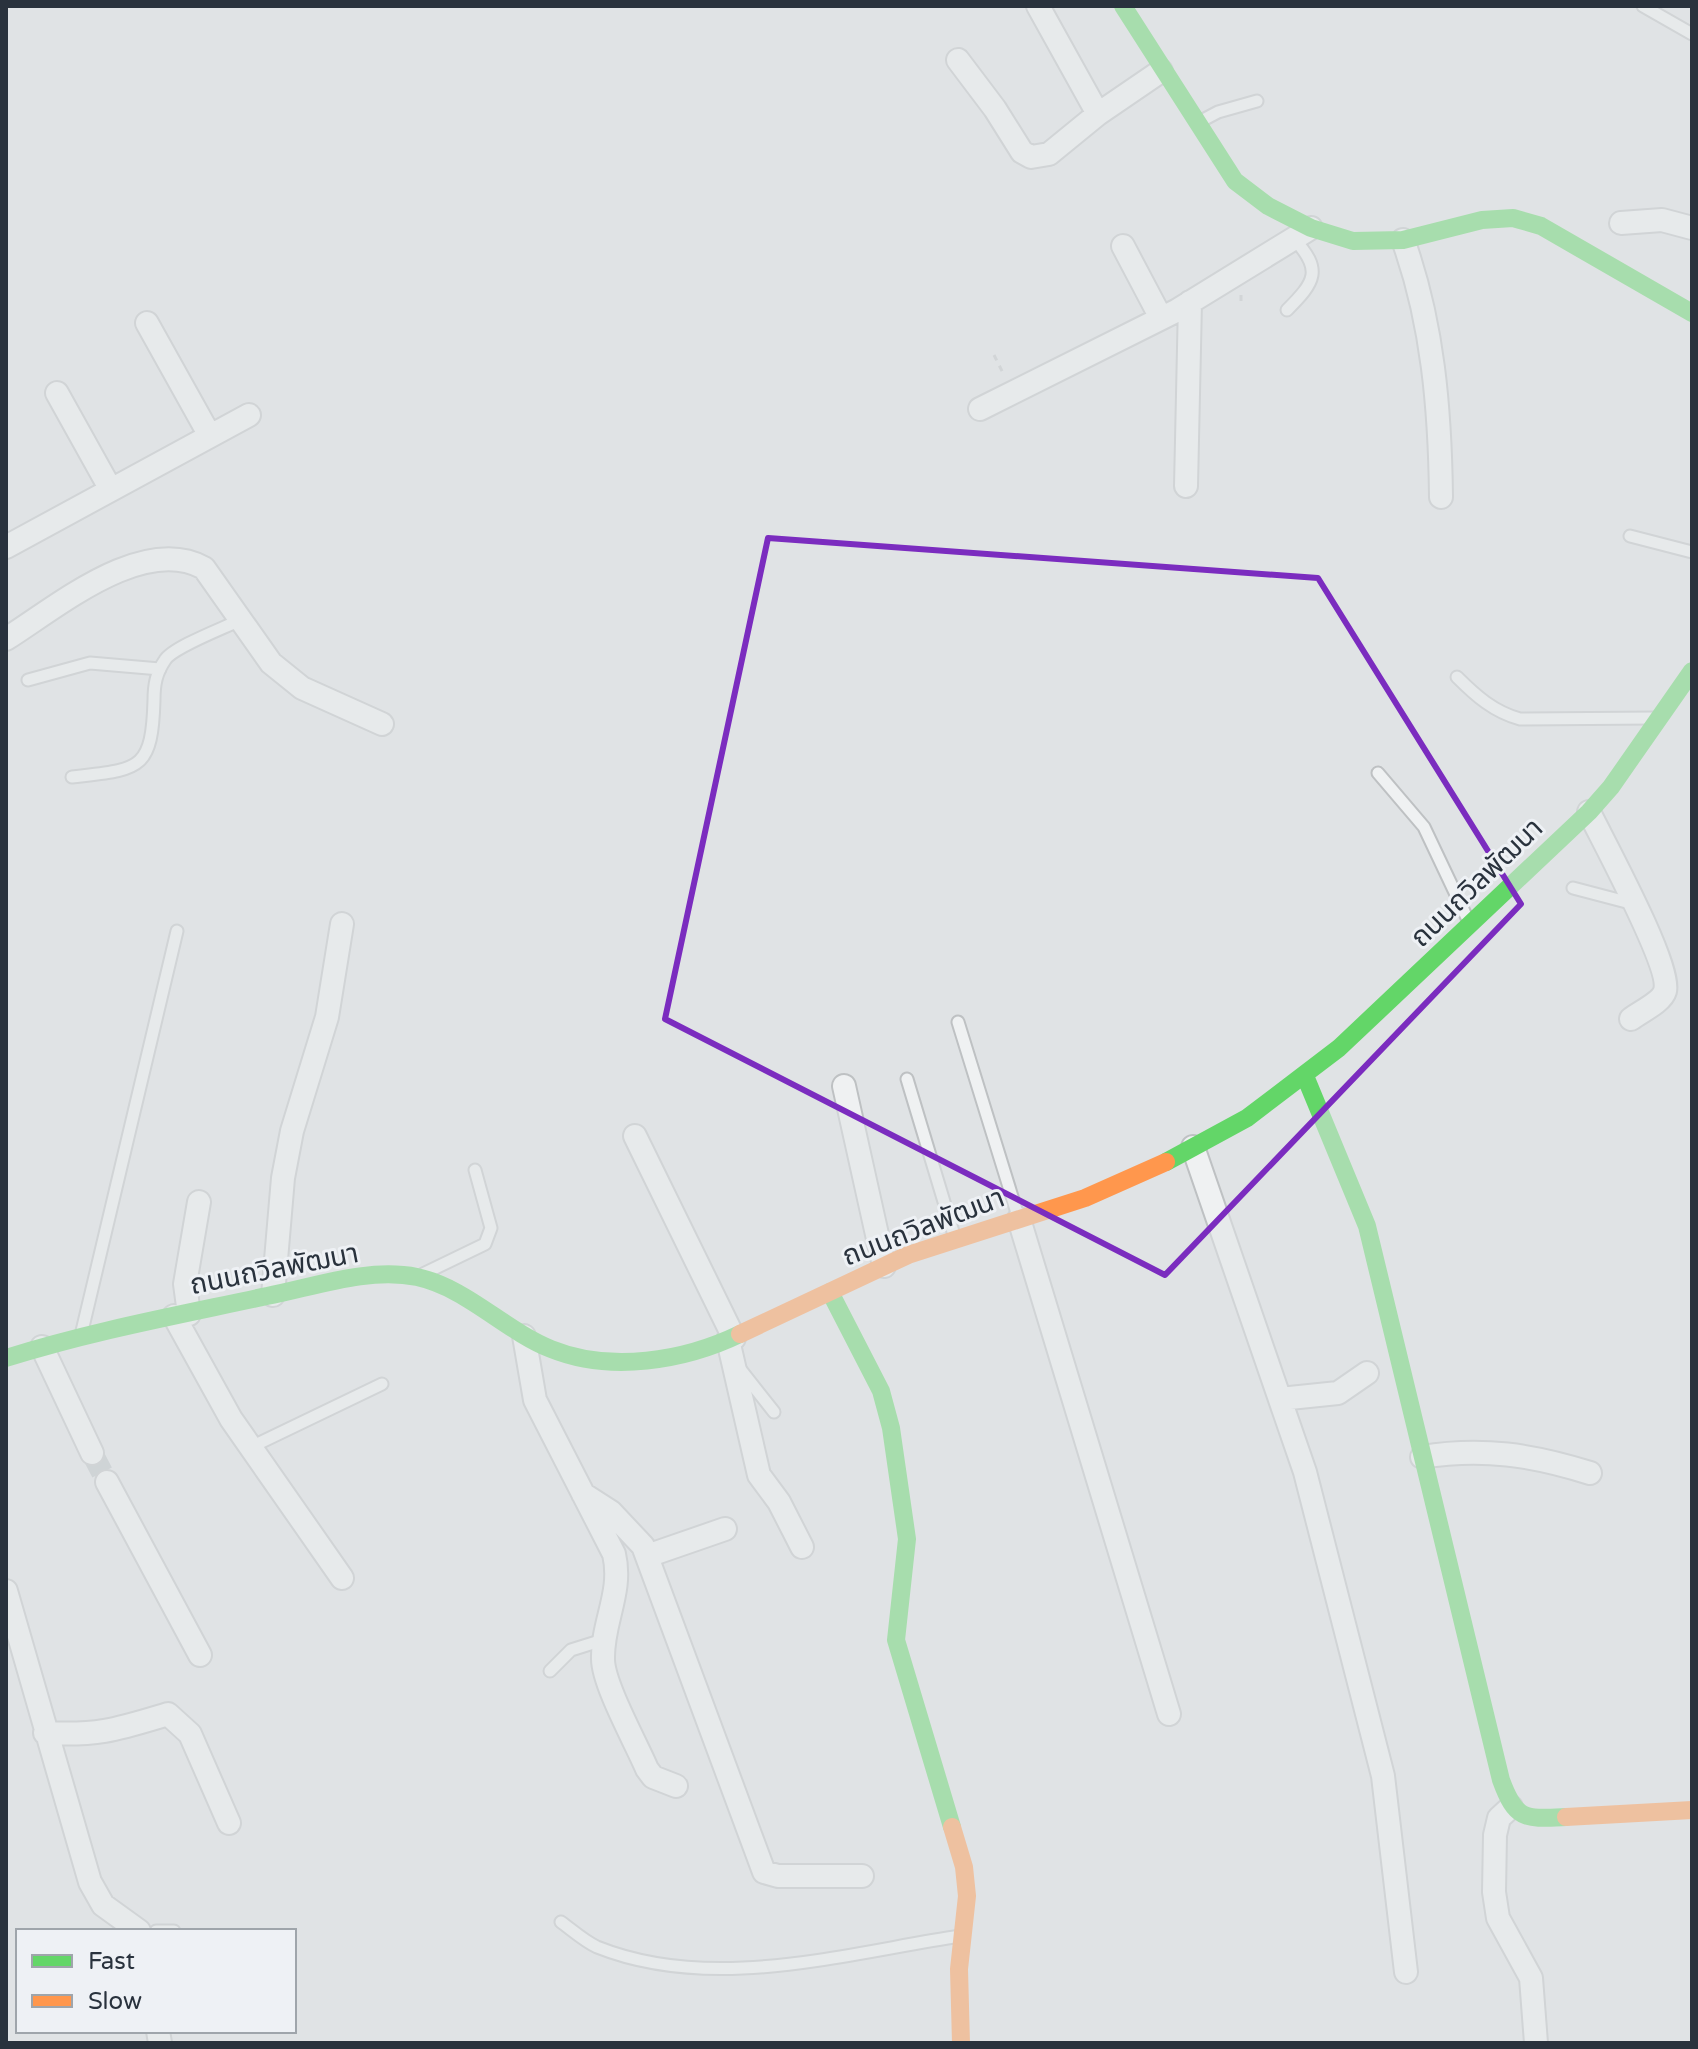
<svg xmlns="http://www.w3.org/2000/svg" width="1698" height="2049" font-family="'Varela Round','Noto Sans Thai',sans-serif">
	<style>
		.lines { fill: none; stroke-linecap: round; stroke-linejoin: round }
		.street-tunnel { stroke: #bbc0c3; stroke-width: 22; stroke-dasharray: 22 11; stroke-linecap: butt }
		.lane-casing { stroke: #bec1c3; stroke-width: 15 }
		.street-casing { stroke: #bec1c3; stroke-width: 26 }
		.path { stroke: #c1c4c6; stroke-width: 3; stroke-dasharray: 6 6; stroke-linecap: butt }
		.lane { stroke: #eff1f2; stroke-width: 11 }
		.street { stroke: #eff1f2; stroke-width: 22 }
		.fast { stroke: #63d668; stroke-width: 18 }
		.slow { stroke: #ff974d; stroke-width: 18 }
		.marked { fill: none; stroke: #7b2cbf; stroke-width: 6; stroke-linejoin: round }
		.labels { text-anchor: middle; stroke-width: 6; stroke-linejoin: round; paint-order: stroke }
		.street-label { font-size: 28px; fill: #29323d; stroke: #eef1f5 }
	</style>
	<rect width="100%" height="100%" fill="#e0e3e5"/>
	<g class="lines">
		<path class="street-tunnel" d="M 92,1453 L 107,1482"/>
		<g class="lane-casing">
			<path id="lane" d="M 1643,6 L 1692,34
				M 1201,121 L 1218,112 L 1257,101
				M 1287,310 C 1315,282 1323,270 1294,239
				M 1630,536 L 1692,552
				M 1457,677 C 1476,696 1494,712 1520,719 L 1655,718
				M 28,680 L 90,663 L 160,669
				M 1378,773 L 1424,827 L 1469,922
				M 72,777 C 139,769 152,772 154,700 C 154,685 156,673 165,660 C 173,647 224,628 240,620
				M 1573,888 L 1634,904
				M 958,1022 L 1018,1216
				M 907,1079 L 954,1235
				M 423,1274 L 485,1244 L 491,1228 L 475,1170
				M 82,1331 L 177,931
				M 740,1369 L 774,1412
				M 251,1447 L 382,1384
				M 550,1671 L 571,1650 L 606,1639
				M 561,1922 C 572,1930 584,1941 597,1947 C 712,1993 842,1954 960,1936
				M 156,1931 L 174,1931"/>
		</g>
		<g class="street-casing">
			<path id="street" d="M 1038,6 L 1098,114
				M 958,60 L 995,109 L 1022,152 L 1031,157 L 1049,154 L 1098,114 L 1161,71
				M 1621,223 L 1662,220 L 1692,228
				M 1403,240 C 1433,323 1440,410 1441,497
				M 1123,246 L 1161,318
				M 147,323 L 210,436
				M 57,393 L 111,490
				M 980,409 L 1176,311 L 1311,228
				M 1186,486 L 1190,302
				M 6,547 L 249,415
				M 6,639 C 57,607 143,534 204,568 L 271,663 L 302,688 L 382,724
				M 1589,812 C 1603,841 1672,967 1665,991 C 1662,1002 1640,1012 1631,1019
				M 844,1086 L 884,1266
				M 635,1136 L 734,1338
				M 1193,1147 L 1305,1472 L 1383,1776 L 1406,1972
				M 1019,1219 L 1169,1714
				M 273,1295 L 283,1178 L 292,1131 L 327,1017 L 342,924
				M 189,1314 L 185,1284 L 199,1202
				M 174,1316 L 231,1419 L 342,1578
				M 524,1336 L 535,1400 L 614,1554 C 623,1592 602,1622 603,1659 C 603,1684 636,1743 647,1769 L 653,1777 L 676,1786
				M 728,1340 L 759,1475 L 779,1502 L 802,1547
				M 42,1347 L 92,1453
				M 1280,1399 L 1338,1393 L 1367,1373
				M 1422,1457 C 1482,1447 1533,1455 1590,1473
				M 107,1482 L 200,1655
				M 583,1494 L 611,1512 L 643,1546 L 764,1872 L 778,1876 L 862,1876
				M 647,1556 L 725,1529
				M 6,1591 L 90,1882 L 103,1905 L 139,1931
				M 45,1733 C 99,1736 118,1729 168,1714 L 190,1734 L 229,1823
				M 1511,1807 L 1499,1818 L 1495,1835 L 1494,1892 L 1498,1918 L 1531,1978 L 1536,2043
				M 158,2031 L 160,2043"/>
		</g>
		<path class="path" d="M 1241,295 L 1241,305
			M 994,355 L 1003,373"/>
		<use href="#lane" class="lane"/>
		<use href="#street" class="street"/>
		<path class="fast" d="M 1123,6 L 1235,181 L 1268,206 L 1311,228 L 1353,241 L 1403,240 L 1482,220 L 1513,218 L 1541,226 L 1692,313
			M 1305,1076 L 1367,1226 L 1501,1780 C 1516,1821 1525,1819 1566,1817
			M 1166,1162 L 1247,1118 L 1339,1048 L 1589,812 L 1611,787 L 1692,671
			M 830,1292 L 881,1391 L 891,1428 L 907,1539 L 896,1640 L 952,1827
			M 6,1358 C 92,1331 179,1315 267,1296 C 314,1287 368,1267 417,1277 C 467,1288 504,1330 551,1349 C 610,1373 684,1361 740,1334"/>
		<path class="slow" d="M 740,1334 L 908,1255 L 1085,1198 L 1166,1162
			M 1566,1817 L 1692,1810
			M 952,1827 L 964,1867 L 967,1896 L 959,1969 L 961,2043"/>
	</g>
	<path d="M0 0H1698V2049H0ZM 768,538 L 1318,578 L 1521,904 L 1165,1275 L 665,1019 Z" fill="#e0e3e5" fill-opacity=".55" fill-rule="evenodd"/>
	<path class="marked" d="M 768,538 L 1318,578 L 1521,904 L 1165,1275 L 665,1019 Z"/>
	<g class="labels">
		<g class="street-label">
			<text transform="translate(1476 882) rotate(-44)" y="10">ถนนถวิลพัฒนา</text>
			<text transform="translate(923 1226) rotate(-21)" y="10">ถนนถวิลพัฒนา</text>
			<text transform="translate(274 1268) rotate(-11)" y="10">ถนนถวิลพัฒนา</text>
		</g>
	</g>
	<rect width="1698" height="2049" fill="none" stroke="#29323d" stroke-width="16"/>
	<rect x="16" y="1929" width="280" height="104" fill="#eef1f5" stroke="#9fa5ab" stroke-width="2"/>
	<rect x="32" y="1955" width="40" height="12" fill="#63d668" stroke="#9fa5ab" stroke-width="2"/>
	<text x="88" y="1969" font-size="24" fill="#29323d">Fast</text>
	<rect x="32" y="1995" width="40" height="12" fill="#ff974d" stroke="#9fa5ab" stroke-width="2"/>
	<text x="88" y="2009" font-size="24" fill="#29323d">Slow</text>
</svg>
